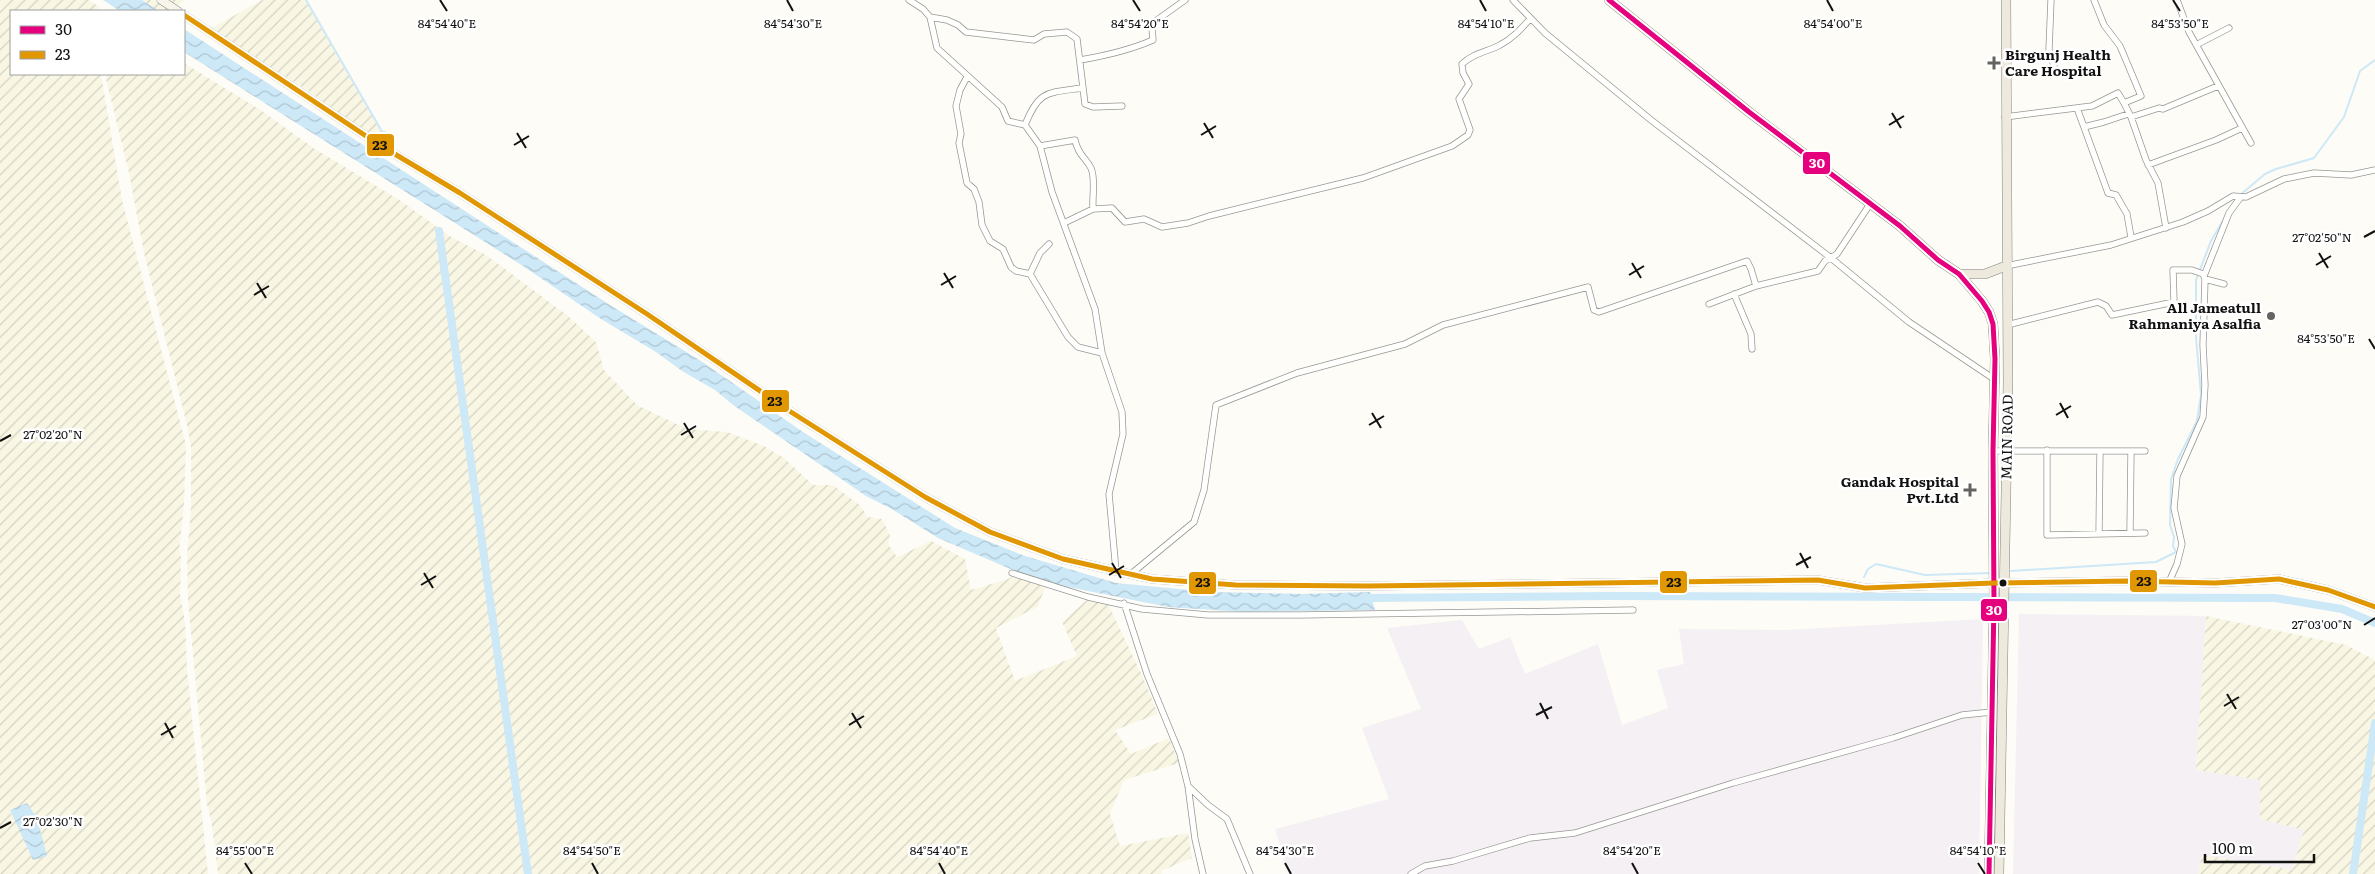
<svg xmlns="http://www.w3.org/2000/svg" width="2375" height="874" font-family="Literata,serif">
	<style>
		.industrial { fill: #f5f0f3 }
		.farmland { fill: url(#farmland-furrows); fill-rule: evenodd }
		.water { fill: url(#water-waves) }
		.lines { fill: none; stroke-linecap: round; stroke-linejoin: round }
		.stream { stroke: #cde8f7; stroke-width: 2 }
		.canal { stroke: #cde8f7; stroke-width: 8 }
		.minor-casing { stroke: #979795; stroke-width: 7 }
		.secondary-casing { stroke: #8e8d8b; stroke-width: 9 }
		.primary-casing { stroke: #858482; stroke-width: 10 }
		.minor { stroke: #fffffe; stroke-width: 5.5 }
		.secondary { stroke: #f6f4eb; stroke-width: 8 }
		.primary { stroke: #ede9dc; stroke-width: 9 }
		.bus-1-casing { stroke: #fff; stroke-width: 9 }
		.bus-2-casing { stroke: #fff; stroke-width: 9 }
		.bus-1 { stroke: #e5007d; stroke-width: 5 }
		.bus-2 { stroke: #e09702; stroke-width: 5 }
		.ticks { fill: none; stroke: #111; stroke-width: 2 }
		.poi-dot { fill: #646362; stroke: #fff; stroke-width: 2 }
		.bus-dot { fill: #111; stroke: #fff; stroke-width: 2 }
		.labels { text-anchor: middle; stroke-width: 5; stroke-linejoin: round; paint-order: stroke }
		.poi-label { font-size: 14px; font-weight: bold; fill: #111; stroke: #fff; text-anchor: end }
		.street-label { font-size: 14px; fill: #111; stroke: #fff }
		.ticks-label { font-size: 12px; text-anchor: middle; fill: #111; stroke: #fff; stroke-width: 5; stroke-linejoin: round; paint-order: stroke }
		.line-badge { stroke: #fff; stroke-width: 2 }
		.badge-label { font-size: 14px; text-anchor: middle; font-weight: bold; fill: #fff }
		.pale-badge-label { font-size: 14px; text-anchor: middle; font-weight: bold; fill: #111 }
	</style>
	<defs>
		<pattern id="farmland-furrows" width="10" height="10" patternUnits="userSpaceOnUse" patternTransform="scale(1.25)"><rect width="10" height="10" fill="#f9f7e4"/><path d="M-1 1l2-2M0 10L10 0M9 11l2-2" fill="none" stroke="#d4d3c3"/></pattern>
		<pattern id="water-waves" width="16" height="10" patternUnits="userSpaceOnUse" patternTransform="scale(1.25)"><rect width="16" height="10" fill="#cde8f7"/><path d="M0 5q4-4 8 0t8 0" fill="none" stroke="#afc6d3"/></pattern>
	</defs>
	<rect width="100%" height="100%" fill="#fdfcf7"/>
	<path class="industrial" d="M 2019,614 L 2206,616 L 2196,770 L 2261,780 L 2304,830 L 2292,870 L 2202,855 L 2198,874 L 2013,874 Z
		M 1983,619 L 1979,874 L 1288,874 L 1275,829 L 1389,799 L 1362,728 L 1421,709 L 1387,628 L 1462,620 L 1479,649 L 1510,637 L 1525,674 L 1598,644 L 1622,725 L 1668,708 L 1657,670 L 1684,664 L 1679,629 L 1788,630 Z"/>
	<path class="farmland" d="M 0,0 L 89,0 L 99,7 L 99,11 L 11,11 L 11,74 L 101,74 L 122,200 L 186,445 L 184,503 L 179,552 L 181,557 L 180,595 L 185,622 L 187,670 L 208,874 L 0,874 ZM 27,803 L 19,828 L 10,811 Z
		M 136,0 L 185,0 L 169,11 L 142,11 Z
		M 262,0 L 305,0 L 394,153 L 307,90 L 210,29 Z
		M 184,63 L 262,111 L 315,149 L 401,201 L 451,237 L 486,255 L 568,316 L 596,342 L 604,370 L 637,405 L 687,429 L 727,432 L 764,446 L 784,458 L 813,485 L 833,485 L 861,506 L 867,517 L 882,519 L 890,535 L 888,544 L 897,557 L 931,541 L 965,559 L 971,590 L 1008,579 L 1013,576 L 1046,586 L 1037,607 L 996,628 L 1015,681 L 1077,656 L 1062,622 L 1088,599 L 1107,602 L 1141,673 L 1158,714 L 1115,730 L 1131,754 L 1169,738 L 1179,763 L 1124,780 L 1110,814 L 1120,846 L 1188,833 L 1192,858 L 1161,871 L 1162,874 L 218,874 L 212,825 L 207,804 L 188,600 L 187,557 L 191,508 L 191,446 L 187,425 L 144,253 L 129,173 L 106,79 L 106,74 L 184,74 Z
		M 2206,616 L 2346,645 L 2375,660 L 2375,874 L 2198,874 L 2202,855 L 2292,870 L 2304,830 L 2260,819 L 2260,780 L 2196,770 Z"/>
	<path class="water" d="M 103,0 L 142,0 L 159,11 L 120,11 Z
		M 184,29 L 610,305 L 701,361 L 803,432 L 955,528 L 1025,556 L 1116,583 L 1210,592 L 1301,594 L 1370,592 L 1375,610 L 1245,612 L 1168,607 L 1068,587 L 1020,573 L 938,538 L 890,508 L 866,496 L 733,405 L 715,390 L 682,371 L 656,352 L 601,319 L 523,266 L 184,52 Z
		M 27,803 L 37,818 L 47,856 L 33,860 L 10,810 Z"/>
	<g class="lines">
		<path class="stream" d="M 306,0 L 384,135
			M 2240,195 L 2265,174 L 2276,169 L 2314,158 L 2344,117 L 2360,71 L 2375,60
			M 2011,571 L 2156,562 L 2176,552 L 2173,546 L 2174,537 L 2170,525 L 2171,479 L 2178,459 L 2197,421 L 2201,395 L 2196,337 L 2196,280 L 2211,241 L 2234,202
			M 1864,577 L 1868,569 L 1876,564 L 1925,575 L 1991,573"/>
		<path class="canal" d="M 372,157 L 384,135
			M 439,231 L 528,874
			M 1363,598 L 1609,596 L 2275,598 L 2342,609 L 2375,623
			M 2353,874 L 2375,723"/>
		<g class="minor-casing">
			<path id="minor" d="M 909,0 L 923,9 L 930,17 L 937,48 L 1002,107 L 1008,121 L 1025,125 L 1040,146 L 1052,192 L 1095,309 L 1102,353 L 1122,412 L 1123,434 L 1109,494 L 1116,571
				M 1513,0 L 1545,33 L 1651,120 L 1831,258 L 1909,322 L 1994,379
				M 2051,0 L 2049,50 L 2054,66
				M 2094,0 L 2104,25 L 2120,46 L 2141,96 L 2124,103 L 2131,117 L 2146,160 L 2158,183 L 2166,228
				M 2177,0 L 2189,32 L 2251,143
				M 930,17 L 947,20 L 958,25 L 966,32 L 1034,40 L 1044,34 L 1067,32 L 1077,39 L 1085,104 L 1093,107 L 1122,106
				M 2196,45 L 2229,28
				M 1080,60 C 1104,56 1130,50 1153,40 L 1152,28 L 1157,20 L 1185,0
				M 967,77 L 960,90 L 956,106 L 961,134 L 959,143 L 967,183 L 974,189 L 979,202 L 982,225 L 990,241 L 1003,249 L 1011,267 L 1016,271 L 1030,274 L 1068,337 L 1078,347 L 1102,353
				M 2077,108 L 2108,193 L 2116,195 L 2127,214 L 2131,237
				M 2005,117 L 2092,106 L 2118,93 L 2124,103
				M 2131,117 L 2159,108 L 2163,109 L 2218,86
				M 1025,125 C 1039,90 1047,93 1082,88
				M 2084,127 L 2104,122 L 2128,114
				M 1040,146 L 1075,140 C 1078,155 1086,158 1091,168 C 1096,180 1092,196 1093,209 L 1064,223
				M 2148,165 L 2216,140 L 2242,128
				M 1093,209 L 1112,208 L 1125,222 L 1144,219 L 1162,227 L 1188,223 L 1209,216 L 1363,178 L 1452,146 L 1468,135 L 1470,130 L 1459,99 L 1469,84 L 1463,73 L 1462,64 C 1473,53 1487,52 1500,45 C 1512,39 1521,29 1530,19
				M 2006,266 L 2111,245 L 2183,222 L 2208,211 L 2233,196 L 2246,197 L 2284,179 L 2314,173 L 2351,175 L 2375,170
				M 1030,274 L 1040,253 L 1049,244
				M 2204,276 L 2229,213 L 2240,198
				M 1734,294 L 1751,334 L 1752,349
				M 1709,304 L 1756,286
				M 2007,325 L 2098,302 L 2106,306 L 2112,315 L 2174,302 L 2173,270 L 2192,270 L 2203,274 L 2205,279 L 2224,284
				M 2047,450 L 2047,535 L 2145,533
				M 1993,451 L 2145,451
				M 2130,533 L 2131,451
				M 2099,534 L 2100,451
				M 1012,573 L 1088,597 L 1142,609 L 1208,615 L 1300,615 L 1633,610
				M 1131,574 L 1194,522 L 1204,490 L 1216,405 L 1297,373 L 1405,344 L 1443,325 L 1588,287 L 1594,310 L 1599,312 L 1747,261 L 1751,269 L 1756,286 L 1818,271 L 1825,261 L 1837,254 L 1870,204
				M 2169,582 L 2177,564 L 2182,544 L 2174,508 L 2177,476 L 2203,417 L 2205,385 L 2203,345 L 2205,279
				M 1124,603 L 1147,674 L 1180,754 L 1188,786 L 1195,839 L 1203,874
				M 1188,786 L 1208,805 L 1227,819 L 1250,874
				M 1411,874 L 1425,866 L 1453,861 L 1530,838 L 1575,833 L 1733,783 L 1893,738 L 1962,715 L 1992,712"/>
		</g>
		<g class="secondary-casing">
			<path id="secondary" d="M 161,0 L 178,11
				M 184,15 L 378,144 L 460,193 L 647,314 L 791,412 L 925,497 L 990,532 L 1063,559 L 1152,579 L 1236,585 L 1368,586 L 1818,580 L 1865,588 L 1994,583 L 2127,581 L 2215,583 L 2279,579 L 2328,590 L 2375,607"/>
		</g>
		<g class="primary-casing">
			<path id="primary" d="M 1609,0 L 1749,112 L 1900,226 L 1938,260 L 1959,274 L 1982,301 L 1989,312 L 1993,324 L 1995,359 L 1993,451 L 1994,603 L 1989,874
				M 1959,274 L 1985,274 L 2006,266
				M 1999,874 L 2008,383 L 2006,0"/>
		</g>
		<use href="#minor" class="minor"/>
		<use href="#secondary" class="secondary"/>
		<use href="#primary" class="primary"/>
		<g class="bus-1-casing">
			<path id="bus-1" d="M 1609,0 L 1749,112 L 1900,226 L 1938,260 L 1959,274 L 1982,301 L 1989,312 L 1993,324 L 1995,359 L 1993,451 L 1994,603 L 1989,874"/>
		</g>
		<g class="bus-2-casing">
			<path id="bus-2" d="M 184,15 L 378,144 L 460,193 L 647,314 L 791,412 L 925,497 L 990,532 L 1063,559 L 1152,579 L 1236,585 L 1368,586 L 1818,580 L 1865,588 L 1994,583 L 2127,581 L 2215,583 L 2279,579 L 2328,590 L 2375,607"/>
		</g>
		<use href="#bus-1" class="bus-1"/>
		<use href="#bus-2" class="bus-2"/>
	</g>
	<path class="ticks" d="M 440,0 L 447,11M 787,0 L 793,11M 1133,0 L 1140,11M 1480,0 L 1486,11M 1827,0 L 1833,11M 2173,0 L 2180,11M 1892,113 L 1901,128M 1204,123 L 1213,138M 1889,125 L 1904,116M 517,133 L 526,148M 1201,135 L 1216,126M 514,145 L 529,136M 2364,237 L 2375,231M 2319,253 L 2328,268M 1632,263 L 1641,278M 2316,265 L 2331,256M 944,273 L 953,288M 1629,275 L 1644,266M 257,283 L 266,298M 941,285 L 956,276M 254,295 L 269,286M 2369,339 L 2375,349M 2060,403 L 2068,418M 1372,413 L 1381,428M 2056,415 L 2071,406M 684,423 L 693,438M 1369,425 L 1384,416M 681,435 L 696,426M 0,441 L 11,435M 1800,553 L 1808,568M 1112,563 L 1121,578M 1796,565 L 1811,557M 424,573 L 433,588M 1109,575 L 1124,566M 421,585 L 436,576M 2364,625 L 2375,618M 2227,694 L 2236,709M 1540,703 L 1548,719M 2224,706 L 2239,697M 852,713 L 861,728M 1536,715 L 1552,707M 165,723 L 173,738M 849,725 L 864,716M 161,735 L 176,726M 0,828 L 11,822M 245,863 L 252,874M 592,863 L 598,874M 939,863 L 945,874M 1285,863 L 1291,874M 1632,863 L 1638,874M 1978,863 L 1985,874"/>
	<g class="poi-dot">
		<path d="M1991.5 55.5h5v5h5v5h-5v5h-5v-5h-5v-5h5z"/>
		<circle cx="2271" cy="316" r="5"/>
		<path d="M1967.5 482.5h5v5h5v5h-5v5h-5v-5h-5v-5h5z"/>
	</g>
	<circle class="bus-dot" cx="2003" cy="583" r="4.5"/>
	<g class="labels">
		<g class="poi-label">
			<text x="2005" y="60" text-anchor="start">Birgunj Health<tspan x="2005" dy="16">Care Hospital</tspan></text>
			<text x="2261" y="313">All Jameatull<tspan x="2261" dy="16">Rahmaniya Asalfia</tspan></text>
			<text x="1959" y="487">Gandak Hospital<tspan x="1959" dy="16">Pvt.Ltd</tspan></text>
		</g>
		<g class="street-label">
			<text transform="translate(2007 437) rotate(-89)" y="5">MAIN ROAD</text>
		</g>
	</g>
	<g class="ticks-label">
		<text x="447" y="28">84°54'40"E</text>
		<text x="793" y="28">84°54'30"E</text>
		<text x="1140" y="28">84°54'20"E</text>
		<text x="1486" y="28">84°54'10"E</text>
		<text x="1833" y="28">84°54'00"E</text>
		<text x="2180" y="28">84°53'50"E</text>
		<text x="2322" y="242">27°02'50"N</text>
		<text x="2326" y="343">84°53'50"E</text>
		<text x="53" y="439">27°02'20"N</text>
		<text x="2322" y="629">27°03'00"N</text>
		<text x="53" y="826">27°02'30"N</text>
		<text x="245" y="855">84°55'00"E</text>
		<text x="592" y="855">84°54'50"E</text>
		<text x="939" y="855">84°54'40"E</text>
		<text x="1285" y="855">84°54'30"E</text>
		<text x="1632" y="855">84°54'20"E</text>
		<text x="1978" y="855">84°54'10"E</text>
	</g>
	<g class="line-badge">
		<rect x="366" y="133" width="29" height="24" rx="5" fill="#e09702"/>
		<rect x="1802" y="151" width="29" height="24" rx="5" fill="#e5007d"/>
		<rect x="761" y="389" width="29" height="24" rx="5" fill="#e09702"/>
		<rect x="2129" y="569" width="29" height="24" rx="5" fill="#e09702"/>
		<rect x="1659" y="570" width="29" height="24" rx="5" fill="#e09702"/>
		<rect x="1188" y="571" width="29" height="24" rx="5" fill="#e09702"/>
		<rect x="1980" y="598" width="28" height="24" rx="5" fill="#e5007d"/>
	</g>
	<g class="badge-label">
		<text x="1817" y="168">30</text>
		<text x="1994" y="615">30</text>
	</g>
	<g class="pale-badge-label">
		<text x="380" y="150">23</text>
		<text x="775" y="406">23</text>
		<text x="2144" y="586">23</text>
		<text x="1674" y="587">23</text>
		<text x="1203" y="587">23</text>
	</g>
	<rect x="10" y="10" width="175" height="65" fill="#ffffff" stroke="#a0a0a0"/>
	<rect x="20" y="26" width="25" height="8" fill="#e5007d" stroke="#a0a0a0"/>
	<text x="55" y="35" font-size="15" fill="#111111">30</text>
	<rect x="20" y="51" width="25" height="8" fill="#e09702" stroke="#a0a0a0"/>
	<text x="55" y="60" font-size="15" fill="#111111">23</text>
	<path d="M2205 854v8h109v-8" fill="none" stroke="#111111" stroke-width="2.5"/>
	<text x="2212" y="854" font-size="15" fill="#111111" stroke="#ffffff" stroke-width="4" paint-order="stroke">100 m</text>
</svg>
